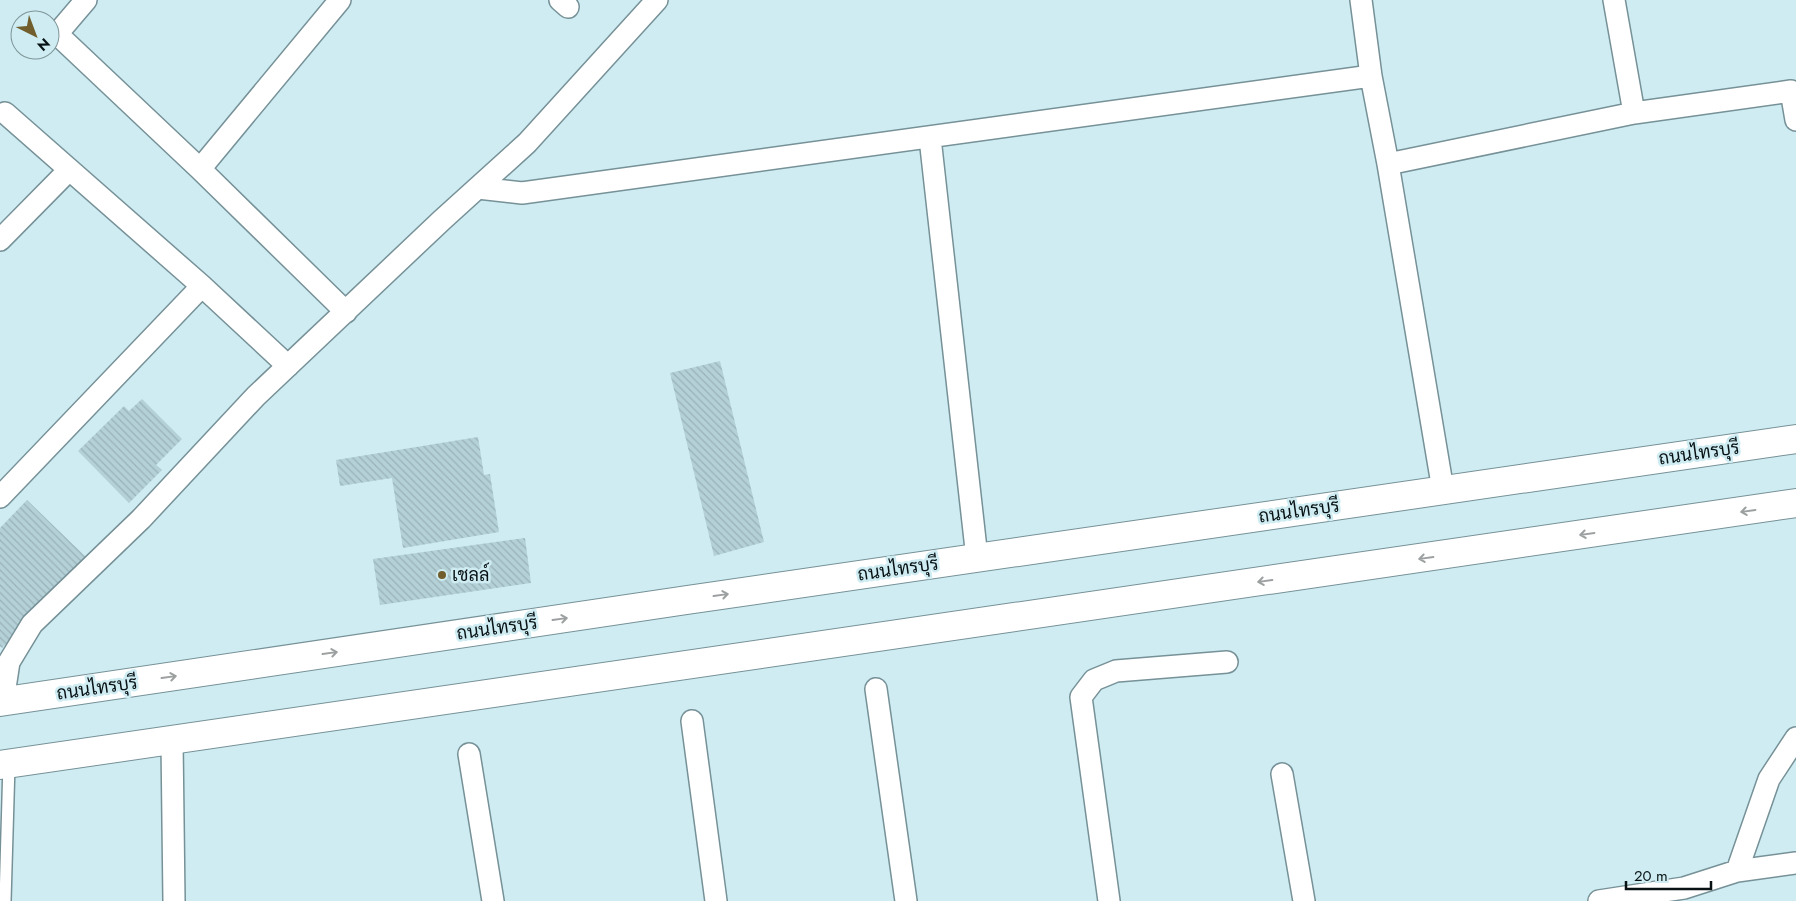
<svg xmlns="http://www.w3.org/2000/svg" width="1796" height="901" font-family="Jost,Sarabun,sans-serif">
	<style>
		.building { fill: url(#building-back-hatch) }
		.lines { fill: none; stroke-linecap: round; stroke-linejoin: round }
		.service-casing { stroke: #769197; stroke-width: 14 }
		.minor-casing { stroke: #769197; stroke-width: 24 }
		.primary-casing { stroke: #769197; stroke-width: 30 }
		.service { stroke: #fff; stroke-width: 11 }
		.minor { stroke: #fff; stroke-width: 21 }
		.primary { stroke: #fff; stroke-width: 28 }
		.oneway { stroke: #9ca0a1 }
		.poi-dot { fill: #715e2c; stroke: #ceecf2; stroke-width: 2 }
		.labels { text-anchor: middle; stroke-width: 5; stroke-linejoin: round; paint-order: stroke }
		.street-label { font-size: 18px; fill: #081214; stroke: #ceecf2 }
		.poi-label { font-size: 18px; fill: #081214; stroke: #ceecf2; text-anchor: start }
	</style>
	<defs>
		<pattern id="building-back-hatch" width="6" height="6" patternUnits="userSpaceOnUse" patternTransform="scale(1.25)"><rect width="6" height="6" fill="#b4d1d7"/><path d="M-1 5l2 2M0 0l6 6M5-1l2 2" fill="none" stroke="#99b2b8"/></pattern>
	</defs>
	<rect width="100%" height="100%" fill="#ceecf2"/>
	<path class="building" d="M 720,361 L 764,542 L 714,556 L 670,373 Z
		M 142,399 L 182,439 L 156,465 L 162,470 L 129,503 L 78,451 L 124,406 L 129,411 Z
		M 478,437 L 484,475 L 490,474 L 499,532 L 403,548 L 392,478 L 340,486 L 336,460 Z
		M 27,500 L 89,560 L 2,648 L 0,646 L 0,528 Z
		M 525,538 L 531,583 L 380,605 L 373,559 Z"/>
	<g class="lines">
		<g class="service-casing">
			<path id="service" d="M 5,901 L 9,764"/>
		</g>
		<g class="minor-casing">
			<path id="minor" d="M 86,0 L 57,34 L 200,169 L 346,312
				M 560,0 L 568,7
				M 1361,0 L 1371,76 L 1388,164 L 1443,490
				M 1614,0 L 1634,113
				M 5,113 L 202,286 L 288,366
				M 930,138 L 977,558
				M 1388,164 L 1634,113 L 1791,91 L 1796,120
				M 200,169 L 340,0
				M 478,188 L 522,193 L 1371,76
				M 0,240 L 69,170
				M 0,497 L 202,286
				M 876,689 L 906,901
				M 3,701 L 9,662 L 32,624 L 141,519 L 256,396 L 442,220 L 527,143 L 657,0
				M 692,721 L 716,901
				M 172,741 L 174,901
				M 469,754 L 493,901
				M 1282,774 L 1304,901
				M 1737,871 L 1769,779 L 1796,738
				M 1109,901 L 1081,697 L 1094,680 L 1116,671 L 1227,662
				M 1599,901 L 1684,888 L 1737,871 L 1796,863"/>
		</g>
		<g class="primary-casing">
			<path id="primary" d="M 0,702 L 687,600 L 1796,439
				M 0,765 L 1796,503"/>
		</g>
		<use href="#service" class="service"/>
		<use href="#minor" class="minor"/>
		<use href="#primary" class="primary"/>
	</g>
	<defs><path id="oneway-shaft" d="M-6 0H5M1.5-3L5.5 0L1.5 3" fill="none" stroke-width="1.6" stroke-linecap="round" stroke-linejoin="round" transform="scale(1.25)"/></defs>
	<g class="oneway">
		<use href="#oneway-shaft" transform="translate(1748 511) rotate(172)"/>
		<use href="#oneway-shaft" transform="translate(1587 534) rotate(172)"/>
		<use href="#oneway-shaft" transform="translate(1426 558) rotate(172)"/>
		<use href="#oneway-shaft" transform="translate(1265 581) rotate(172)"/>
		<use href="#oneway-shaft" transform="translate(721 595) rotate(-8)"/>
		<use href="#oneway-shaft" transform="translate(560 619) rotate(-8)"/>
		<use href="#oneway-shaft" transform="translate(330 653) rotate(-8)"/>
		<use href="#oneway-shaft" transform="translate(169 677) rotate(-8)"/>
	</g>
	<circle class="poi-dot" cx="442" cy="575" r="5"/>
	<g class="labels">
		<g class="street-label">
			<text transform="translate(1699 453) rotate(-8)" y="6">ถนนไทรบุรี</text>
			<text transform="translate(1299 511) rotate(-8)" y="6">ถนนไทรบุรี</text>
			<text transform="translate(898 569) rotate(-8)" y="6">ถนนไทรบุรี</text>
			<text transform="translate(497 628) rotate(-8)" y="6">ถนนไทรบุรี</text>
			<text transform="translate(97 688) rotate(-8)" y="6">ถนนไทรบุรี</text>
		</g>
		<g class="poi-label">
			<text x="452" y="581">เชลล์</text>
		</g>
	</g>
	<g transform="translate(35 35) rotate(138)"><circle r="24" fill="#ceecf2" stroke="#7f9599"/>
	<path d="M0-4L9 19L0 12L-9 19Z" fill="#715e2c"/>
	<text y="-8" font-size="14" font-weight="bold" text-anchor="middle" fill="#081214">N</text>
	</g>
	<path d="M1626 881v8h85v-8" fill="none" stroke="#081214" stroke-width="2.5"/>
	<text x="1634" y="881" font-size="15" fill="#081214" stroke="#ceecf2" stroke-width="4" paint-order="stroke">20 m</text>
</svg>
